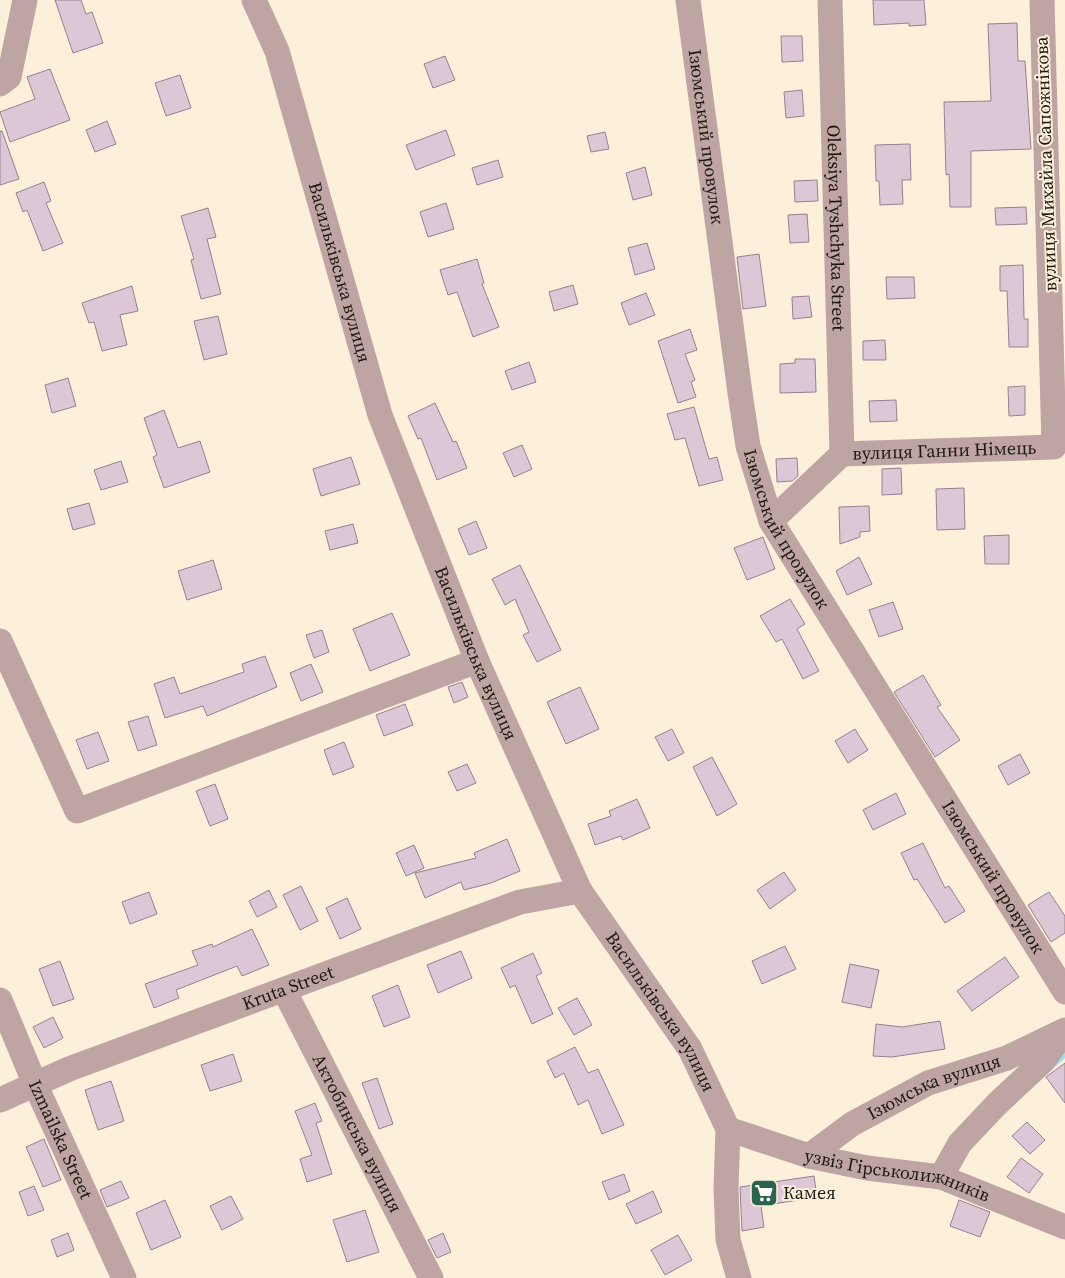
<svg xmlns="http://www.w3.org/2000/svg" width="1065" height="1278" font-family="'Source Serif 4',serif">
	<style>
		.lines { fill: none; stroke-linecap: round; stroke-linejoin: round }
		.stream { stroke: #9ee1ee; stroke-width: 6 }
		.building { fill: #ddc7d6; stroke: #95818f }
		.minor { stroke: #bea4a2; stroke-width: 25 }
		.labels { text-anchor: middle; stroke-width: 4; stroke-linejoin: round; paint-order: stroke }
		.street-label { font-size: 18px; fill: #1d1810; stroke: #fdf0db }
		.poi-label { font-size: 18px; fill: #1d1810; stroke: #fdf0db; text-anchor: start }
	</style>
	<rect width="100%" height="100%" fill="#fdf0db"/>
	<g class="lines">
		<path class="stream" d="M 1055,1063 L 1065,1054"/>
	</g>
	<path class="building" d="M 55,0 L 81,0 L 86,14 L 92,12 L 103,43 L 73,53 Z
		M 873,0 L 924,0 L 926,25 L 909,26 L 909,23 L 874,25 Z
		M 1017,23 L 1018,61 L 1025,61 L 1031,149 L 971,151 L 971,207 L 950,207 L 949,174 L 946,175 L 944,102 L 991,101 L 988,24 Z
		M 781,36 L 802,36 L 803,61 L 782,62 Z
		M 445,56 L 455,80 L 433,88 L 424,64 Z
		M 50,69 L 70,120 L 10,142 L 0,112 L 35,99 L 27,77 Z
		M 180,75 L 191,108 L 166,116 L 155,83 Z
		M 802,90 L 804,116 L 786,118 L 784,92 Z
		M 107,121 L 116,144 L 95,152 L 86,130 Z
		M 446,130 L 455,155 L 416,170 L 406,145 Z
		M 0,131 L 2,131 L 19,179 L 0,185 Z
		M 605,132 L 609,149 L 591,152 L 587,136 Z
		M 910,144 L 911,180 L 902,180 L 903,204 L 880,205 L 879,181 L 876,181 L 875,145 Z
		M 498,160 L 503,177 L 477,185 L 472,168 Z
		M 645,167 L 652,195 L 633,200 L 626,173 Z
		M 817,180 L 818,201 L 795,202 L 794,181 Z
		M 44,182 L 51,201 L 46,203 L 63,243 L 43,251 L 27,210 L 23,212 L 16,193 Z
		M 446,203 L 454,229 L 428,237 L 420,212 Z
		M 1026,207 L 1027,224 L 996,225 L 995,208 Z
		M 208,208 L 216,237 L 207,239 L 221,294 L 201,299 L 191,260 L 194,259 L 181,216 Z
		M 807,214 L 809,242 L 790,243 L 788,215 Z
		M 647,243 L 655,269 L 635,275 L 628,248 Z
		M 759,254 L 766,306 L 743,309 L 737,257 Z
		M 477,259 L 484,283 L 482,284 L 499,327 L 473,337 L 457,292 L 448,295 L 440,270 Z
		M 1023,265 L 1024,319 L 1028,319 L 1028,347 L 1009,347 L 1007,291 L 1000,291 L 1000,266 Z
		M 886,277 L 914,277 L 915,298 L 887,299 Z
		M 573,285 L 578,304 L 554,311 L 549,292 Z
		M 132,286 L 138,311 L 120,315 L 127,345 L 102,351 L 94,322 L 89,323 L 82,303 Z
		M 646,293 L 655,315 L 629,325 L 621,303 Z
		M 809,296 L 812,317 L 793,319 L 792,297 Z
		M 218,316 L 227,354 L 204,360 L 194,321 Z
		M 690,329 L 697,350 L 685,354 L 695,380 L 691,382 L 696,397 L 678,403 L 658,341 Z
		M 885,340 L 886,360 L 863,360 L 863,341 Z
		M 795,359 L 815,359 L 816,392 L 780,393 L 780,364 L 795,363 Z
		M 529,362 L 536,382 L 512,390 L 505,371 Z
		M 68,378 L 76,406 L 52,413 L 45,385 Z
		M 1025,386 L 1025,415 L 1009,416 L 1008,387 Z
		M 896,400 L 897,421 L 870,422 L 869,401 Z
		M 435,403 L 453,442 L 456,441 L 467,468 L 437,480 L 421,438 L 418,439 L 408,416 Z
		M 694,407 L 709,459 L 717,457 L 723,480 L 699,486 L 685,438 L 675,440 L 667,414 Z
		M 164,410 L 178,448 L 200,441 L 210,472 L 164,488 L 153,457 L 157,455 L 144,418 Z
		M 522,445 L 532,469 L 514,477 L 503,453 Z
		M 351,457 L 360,484 L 321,496 L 313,469 Z
		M 797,458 L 798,476 L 792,481 L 777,482 L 776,459 Z
		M 121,461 L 128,482 L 101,490 L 94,470 Z
		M 901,468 L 902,494 L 882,495 L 882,469 Z
		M 964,488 L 965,529 L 937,530 L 936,489 Z
		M 89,503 L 95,524 L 73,530 L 67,509 Z
		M 869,506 L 870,531 L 860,532 L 860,537 L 840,544 L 839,507 Z
		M 476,521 L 487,548 L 469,555 L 458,529 Z
		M 353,524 L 358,543 L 330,550 L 325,531 Z
		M 1009,535 L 1009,564 L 985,564 L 984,536 Z
		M 763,537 L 775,569 L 747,580 L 734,548 Z
		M 859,557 L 872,584 L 847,595 L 836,571 Z
		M 213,560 L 222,589 L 187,600 L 178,571 Z
		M 520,565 L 561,650 L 537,662 L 523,635 L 529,632 L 515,599 L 505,605 L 492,579 Z
		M 790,599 L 805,624 L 797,629 L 819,671 L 803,679 L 782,639 L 776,642 L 760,616 Z
		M 893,602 L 903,629 L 879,637 L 869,610 Z
		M 392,613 L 410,655 L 370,671 L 353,629 Z
		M 322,630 L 329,652 L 314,658 L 306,635 Z
		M 265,656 L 277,687 L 207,716 L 203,706 L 165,718 L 154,684 L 174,677 L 180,694 L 244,672 L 242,664 Z
		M 311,664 L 323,692 L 301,701 L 290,673 Z
		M 923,675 L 941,705 L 937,707 L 960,740 L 935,757 L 894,692 Z
		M 462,682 L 468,697 L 454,703 L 448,687 Z
		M 580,687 L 599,729 L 566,744 L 547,702 Z
		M 405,704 L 413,725 L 384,736 L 376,715 Z
		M 148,716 L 157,745 L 138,751 L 128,722 Z
		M 672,729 L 684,753 L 668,761 L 655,737 Z
		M 855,729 L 868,750 L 848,763 L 835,741 Z
		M 98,732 L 109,761 L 87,769 L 76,740 Z
		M 344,742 L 354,767 L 333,775 L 324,750 Z
		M 1020,754 L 1030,773 L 1008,785 L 998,766 Z
		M 712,757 L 737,804 L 717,816 L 693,767 Z
		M 467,764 L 476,783 L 457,791 L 448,772 Z
		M 215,784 L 228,819 L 210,826 L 196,791 Z
		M 896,793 L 906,814 L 873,830 L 863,810 Z
		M 637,799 L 650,828 L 623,840 L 621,836 L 595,845 L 588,824 L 611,816 L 609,811 Z
		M 507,839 L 520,871 L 491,883 L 464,890 L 461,882 L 425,898 L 415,873 L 476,858 L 474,853 Z
		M 923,843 L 945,888 L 949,886 L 965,911 L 945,923 L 917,879 L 914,880 L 901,853 Z
		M 414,845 L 424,868 L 406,876 L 396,853 Z
		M 784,872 L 796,890 L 770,909 L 757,890 Z
		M 301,886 L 318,921 L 300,930 L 283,895 Z
		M 269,890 L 277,907 L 257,917 L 249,901 Z
		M 149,892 L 157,914 L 130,924 L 122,902 Z
		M 1049,892 L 1065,916 L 1065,933 L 1051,942 L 1028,905 Z
		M 347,898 L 361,929 L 340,939 L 326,908 Z
		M 252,929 L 269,965 L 242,976 L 237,966 L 176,990 L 179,998 L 154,1008 L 145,984 L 198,965 L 192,951 L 212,944 L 213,947 Z
		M 785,946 L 796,969 L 762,984 L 752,961 Z
		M 461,951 L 472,978 L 438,993 L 427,965 Z
		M 533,953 L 542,973 L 536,976 L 553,1014 L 532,1024 L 515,985 L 510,988 L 501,968 Z
		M 1005,957 L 1019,977 L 972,1011 L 957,991 Z
		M 60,961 L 74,999 L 53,1006 L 39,969 Z
		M 850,964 L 879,970 L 871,1008 L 842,1002 Z
		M 398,985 L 410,1017 L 384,1027 L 372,996 Z
		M 577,998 L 592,1025 L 574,1035 L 558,1008 Z
		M 53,1017 L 63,1038 L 44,1048 L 33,1027 Z
		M 940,1021 L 945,1049 L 892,1057 L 873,1056 L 876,1024 L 902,1027 Z
		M 575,1047 L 588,1073 L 598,1069 L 624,1125 L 602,1134 L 588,1100 L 578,1105 L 564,1073 L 555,1078 L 547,1061 Z
		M 233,1054 L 242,1081 L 210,1091 L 201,1065 Z
		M 1065,1063 L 1065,1103 L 1046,1077 Z
		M 377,1078 L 393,1124 L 379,1129 L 362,1083 Z
		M 111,1081 L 124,1121 L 98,1130 L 85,1090 Z
		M 315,1103 L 322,1121 L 316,1123 L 332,1174 L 307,1182 L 300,1159 L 312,1155 L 295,1111 Z
		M 1027,1122 L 1045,1140 L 1030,1154 L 1012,1136 Z
		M 44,1139 L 61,1180 L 43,1187 L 26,1147 Z
		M 1021,1158 L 1043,1174 L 1029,1193 L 1007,1177 Z
		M 624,1174 L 630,1191 L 609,1200 L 602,1182 Z
		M 814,1176 L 817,1197 L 761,1206 L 764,1227 L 742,1231 L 740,1187 Z
		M 121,1181 L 129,1198 L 107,1207 L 100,1190 Z
		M 34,1186 L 44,1210 L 28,1216 L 19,1192 Z
		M 653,1191 L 662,1212 L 636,1224 L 626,1204 Z
		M 231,1196 L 243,1219 L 222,1230 L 210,1206 Z
		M 165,1200 L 181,1237 L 151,1250 L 136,1213 Z
		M 959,1200 L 990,1212 L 980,1237 L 950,1226 Z
		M 365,1210 L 379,1252 L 347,1262 L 333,1220 Z
		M 68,1233 L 74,1250 L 57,1257 L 51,1240 Z
		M 443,1233 L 451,1252 L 437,1258 L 428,1240 Z
		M 678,1235 L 692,1260 L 665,1275 L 651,1250 Z"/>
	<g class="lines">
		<g class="minor">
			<path id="s1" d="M 254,0 L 277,51 L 380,415 L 477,661 L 580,891 L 690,1049 L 728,1129 L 726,1189 L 728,1240 L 739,1278"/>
			<path id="s2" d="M 688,0 L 740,393 L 748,446 L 771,521 L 1065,992"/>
			<path id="s3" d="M 830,0 L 842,454"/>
			<path d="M 0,84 L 9,77 L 25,0"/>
			<path id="s4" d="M 771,521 L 842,454 L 1054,447 L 1042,0"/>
			<path d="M 0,641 L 77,811 L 477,661"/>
			<path id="s5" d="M 284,990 L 431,1278"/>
			<path id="s6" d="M 0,1000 L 35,1084 L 124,1278"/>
			<path id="s7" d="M 0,1100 L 69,1069 L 520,902 L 580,891"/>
			<path id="s8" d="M 728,1129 L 809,1156 L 867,1168 L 941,1177 L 1065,1227"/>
			<path id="s9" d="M 809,1156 L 852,1124 L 928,1083 L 1007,1058 L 1065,1030"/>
			<path d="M 941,1177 L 960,1143 L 997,1104 L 1044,1060 L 1065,1031"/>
		</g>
	</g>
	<defs>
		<g id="supermarket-square" transform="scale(1.4375)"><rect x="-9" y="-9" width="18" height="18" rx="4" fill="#2b644c" stroke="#fdf0db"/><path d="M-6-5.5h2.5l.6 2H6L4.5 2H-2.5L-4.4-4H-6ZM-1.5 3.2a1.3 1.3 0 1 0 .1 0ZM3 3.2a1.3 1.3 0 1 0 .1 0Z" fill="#fff"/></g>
	</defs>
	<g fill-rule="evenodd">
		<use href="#supermarket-square" x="764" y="1193"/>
	</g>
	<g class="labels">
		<g class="street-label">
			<text dy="6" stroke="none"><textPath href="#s2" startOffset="138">Ізюмський провулок</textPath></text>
			<text transform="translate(1046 164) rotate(-92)" y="6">вулиця Михайла Сапожнікова</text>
			<text dy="6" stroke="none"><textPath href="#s3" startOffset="228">Oleksiya Tyshchyka Street</textPath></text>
			<text dy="6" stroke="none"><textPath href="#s1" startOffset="286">Васильківська вулиця</textPath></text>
			<text dy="6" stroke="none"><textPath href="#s4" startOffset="200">вулиця Ганни Німець</textPath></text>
			<text dy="6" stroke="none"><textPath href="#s2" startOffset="542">Ізюмський провулок</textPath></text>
			<text dy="6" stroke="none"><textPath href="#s1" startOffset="691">Васильківська вулиця</textPath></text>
			<text dy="6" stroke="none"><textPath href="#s2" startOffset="948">Ізюмський провулок</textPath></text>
			<text dy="6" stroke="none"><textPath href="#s7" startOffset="309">Kruta Street</textPath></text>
			<text dy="6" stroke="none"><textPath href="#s1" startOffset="1096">Васильківська вулиця</textPath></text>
			<text dy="6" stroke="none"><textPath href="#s9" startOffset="144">Ізюмська вулиця</textPath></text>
			<text dy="6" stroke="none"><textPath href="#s5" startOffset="161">Актобинська вулиця</textPath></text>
			<text dy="6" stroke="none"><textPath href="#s6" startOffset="152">Izmailska Street</textPath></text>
			<text dy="6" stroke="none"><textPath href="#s8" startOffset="176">узвіз Гірськолижників</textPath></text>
		</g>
		<g class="poi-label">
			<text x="783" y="1199">Камея</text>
		</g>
	</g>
</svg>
